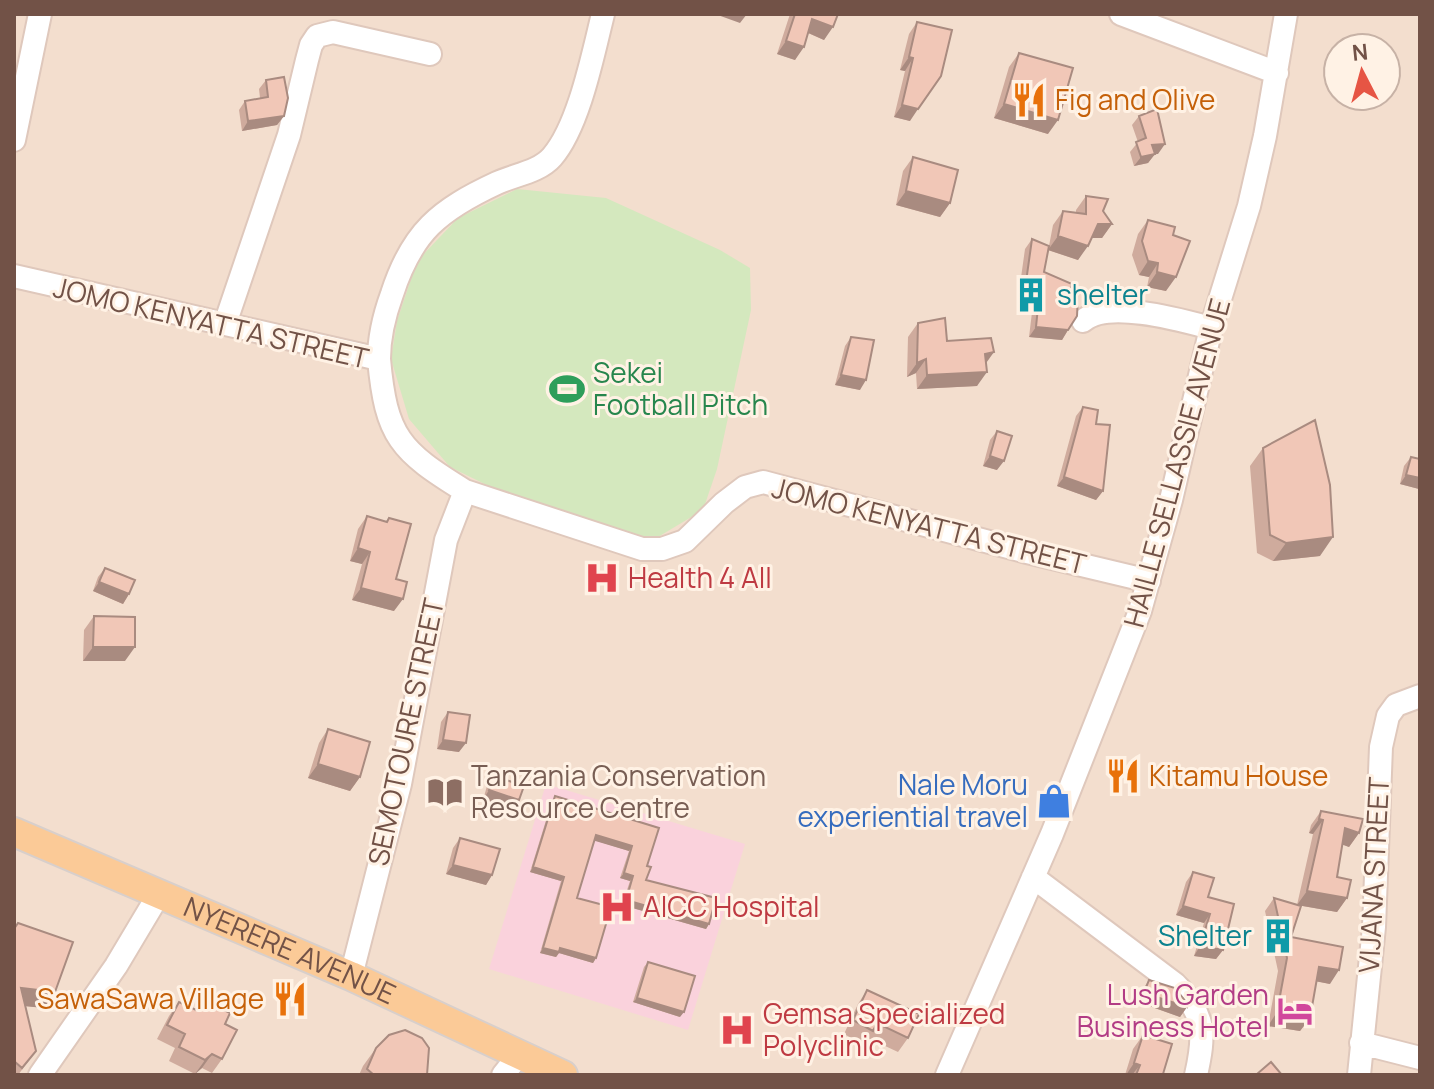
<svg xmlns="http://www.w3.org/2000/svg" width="1434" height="1089" font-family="Manrope,sans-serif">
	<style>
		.residential { fill: #f3dece; fill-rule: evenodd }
		.medical { fill: #fad2dc }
		.green { fill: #d4e8be }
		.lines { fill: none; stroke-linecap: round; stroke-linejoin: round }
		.minor-casing { stroke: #dfc8bc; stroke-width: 26 }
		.major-casing { stroke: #d8cfcb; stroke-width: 32 }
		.minor { stroke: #fff; stroke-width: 22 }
		.major { stroke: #fbca97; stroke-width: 28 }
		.wall { fill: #cfab9d }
		.shaded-wall { fill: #a98b80 }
		.building { fill: #f1c7b7; stroke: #a98b80; stroke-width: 2 }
		.labels { text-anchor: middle; stroke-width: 6; stroke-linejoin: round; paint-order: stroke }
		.food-label { font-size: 28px; fill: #c56008; stroke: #fff2e5; text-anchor: start }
		.culture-label { font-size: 28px; fill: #0d838f; stroke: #fff2e5; text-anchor: start }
		.street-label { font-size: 28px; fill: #725247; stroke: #fff2e5 }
		.leisure-label { font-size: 28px; fill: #27864d; stroke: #fff2e5; text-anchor: start }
		.health-label { font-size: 28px; fill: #be3a42; stroke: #fff2e5; text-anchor: start }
		.education-label { font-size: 28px; fill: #785e54; stroke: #fff2e5; text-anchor: start }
		.shop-label { font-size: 28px; fill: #366cbe; stroke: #fff2e5; text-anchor: end }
		.hotel-label { font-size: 28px; fill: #b23c85; stroke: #fff2e5; text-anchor: end }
	</style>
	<rect width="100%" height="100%" fill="#fceddf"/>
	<path class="residential" d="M 14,14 L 1420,14 L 1420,1075 L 14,1075 ZM 1338,48 L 1386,48 L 1386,96 L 1338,96 Z"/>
	<path class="medical" d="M 546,784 L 745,844 L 688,1030 L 489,969 Z"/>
	<path class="green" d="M 517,189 L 606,198 L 720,250 L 750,268 L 751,310 L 717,469 L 703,510 L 653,540 L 511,497 L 450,467 L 409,419 L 391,359 L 397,321 L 417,261 L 458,218 Z"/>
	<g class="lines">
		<g class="minor-casing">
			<path id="minor" d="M 1121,14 L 1277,73
				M 14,140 L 40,14
				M 14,276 L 379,359 C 386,437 400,451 465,491 L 642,549 L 662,549 L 685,541 L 724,503 L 745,487 L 763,482 L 1023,551 L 1149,581
				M 1083,321 C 1107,299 1181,320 1211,328
				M 225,324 L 289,135 L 307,60 L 311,45 L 317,36 L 333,32 L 430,54
				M 379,359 C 379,336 384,316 392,294 C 412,232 439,210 497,183 C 514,175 539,172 552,157 C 579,126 593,54 603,14
				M 1033,877 L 1175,984 C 1206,1014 1205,1035 1196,1075
				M 351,976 L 400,784 L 446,540 L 465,491
				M 1361,1043 L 1420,1058
				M 40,1075 L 116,966 L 159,894
				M 503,1075 L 519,1055
				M 947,1075 L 1052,834 L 1140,611 L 1171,500 L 1211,328 L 1249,206 L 1265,136 L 1286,14
				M 1359,1075 L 1374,927 L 1381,747 L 1388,716 L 1396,705 L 1420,696"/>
		</g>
		<g class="major-casing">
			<g id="major">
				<path id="s1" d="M 14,832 L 351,976 L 563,1075"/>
			</g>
		</g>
		<use href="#minor" class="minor"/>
		<use href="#major" class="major"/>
	</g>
	<path class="wall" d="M 790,14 L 838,14 L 824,40 L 808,33 L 795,60 L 777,54 Z
		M 917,22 L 910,121 L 894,117 L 905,71 L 900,70 L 909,34 Z
		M 1019,53 L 1048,134 L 994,118 L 1009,67 Z
		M 266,80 L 284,116 L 277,125 L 242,131 L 239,110 L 245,101 L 260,98 L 259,89 Z
		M 1139,116 L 1158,154 L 1155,154 L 1148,163 L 1134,166 L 1130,152 L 1138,142 L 1132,125 Z
		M 913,157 L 950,203 L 940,217 L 896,205 L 903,171 Z
		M 1086,196 L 1103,211 L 1112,224 L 1102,238 L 1091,238 L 1078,260 L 1048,250 L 1044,272 L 1069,295 L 1068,330 L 1062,340 L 1029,337 L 1034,296 L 1018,299 L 1025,249 L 1032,239 L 1049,246 L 1053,225 L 1063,211 L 1076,213 L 1076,210 Z
		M 1148,220 L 1173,235 L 1166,291 L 1147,287 L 1149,277 L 1139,275 L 1132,255 L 1138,234 Z
		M 918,323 L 986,363 L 977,386 L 917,389 L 916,373 L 907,377 L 908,337 Z
		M 851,337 L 860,390 L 835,385 L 845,346 Z
		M 1083,407 L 1096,424 L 1103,491 L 1096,500 L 1057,486 L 1076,416 Z
		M 997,431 L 997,470 L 983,466 L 990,440 Z
		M 1263,448 L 1320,556 L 1273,561 L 1257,553 L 1250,466 Z
		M 1411,457 L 1420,459 L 1420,487 L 1419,489 L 1400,484 L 1404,466 Z
		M 367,516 L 386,522 L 389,518 L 396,579 L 394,611 L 352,600 L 362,564 L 350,561 L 358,529 Z
		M 105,568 L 129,594 L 123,604 L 93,591 L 98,577 Z
		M 94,616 L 125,661 L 83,661 L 84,630 Z
		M 448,712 L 459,752 L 437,749 L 441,722 Z
		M 328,729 L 360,777 L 350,791 L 308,778 L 319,743 Z
		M 494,776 L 513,809 L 483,800 L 487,786 Z
		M 555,796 L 659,828 L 647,866 L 646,880 L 709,924 L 706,929 L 622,905 L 630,881 L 620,878 L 629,851 L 594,840 L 577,898 L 596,958 L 593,963 L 559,953 L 556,957 L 540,953 L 561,881 L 530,872 L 552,801 Z
		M 1321,811 L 1359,833 L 1349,847 L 1342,844 L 1337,877 L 1347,898 L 1337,912 L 1297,905 L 1313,834 L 1309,833 L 1311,825 Z
		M 460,838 L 492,875 L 486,885 L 446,874 L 453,848 Z
		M 1193,872 L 1208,897 L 1223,950 L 1216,959 L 1194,956 L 1204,923 L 1176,915 L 1186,882 Z
		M 1274,898 L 1291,937 L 1330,984 L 1316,981 L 1310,1018 L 1300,1031 L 1268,1026 L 1278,971 L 1265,911 Z
		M 14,929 L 55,992 L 44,1008 L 25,1006 L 36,1051 L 18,1075 L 14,1075 Z
		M 648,962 L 680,1017 L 633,1002 L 644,967 Z
		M 1149,980 L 1187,1007 L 1180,1017 L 1138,1002 L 1143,989 Z
		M 867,990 L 908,1038 L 898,1052 L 868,1038 L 864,1045 L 844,1034 L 858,1004 Z
		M 202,999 L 225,1024 L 222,1059 L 212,1073 L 202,1068 L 195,1074 L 169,1061 L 175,1048 L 157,1039 L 169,1016 L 179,1002 L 194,1010 Z
		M 1143,1035 L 1163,1074 L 1166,1075 L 1125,1075 L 1133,1049 Z
		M 376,1048 L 427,1075 L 359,1075 L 363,1066 Z"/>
	<path class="shaded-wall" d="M 715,14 L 747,14 L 740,23 Z
		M 812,19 L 833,27 L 824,40 L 804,31 Z
		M 786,41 L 804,47 L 795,60 L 777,54 Z
		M 909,57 L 913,58 L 905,71 L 900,70 Z
		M 1004,104 L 1058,120 L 1048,134 L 994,118 Z
		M 902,105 L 918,109 L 910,121 L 894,117 Z
		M 284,116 L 277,125 L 242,131 L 248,121 Z
		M 1165,144 L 1158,154 L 1155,154 L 1148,163 L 1134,166 L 1141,157 L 1152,145 Z
		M 906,191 L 950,203 L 940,217 L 896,205 Z
		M 1098,224 L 1112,224 L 1102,238 L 1088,238 Z
		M 1058,236 L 1088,246 L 1078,260 L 1048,250 Z
		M 1148,261 L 1158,263 L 1149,277 L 1139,275 Z
		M 1157,272 L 1176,277 L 1166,291 L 1147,287 Z
		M 1040,287 L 1034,296 L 1018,299 L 1025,289 Z
		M 1036,327 L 1068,330 L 1062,340 L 1029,337 Z
		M 994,352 L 984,366 L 985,354 Z
		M 926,359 L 916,373 L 907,377 L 917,363 Z
		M 987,372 L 977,386 L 917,389 L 927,375 Z
		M 841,375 L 866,380 L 860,390 L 835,385 Z
		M 990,456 L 1004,461 L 997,470 L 983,466 Z
		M 1406,475 L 1420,478 L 1420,487 L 1419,489 L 1400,484 Z
		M 1064,477 L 1103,491 L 1096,500 L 1057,486 Z
		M 1333,537 L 1320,556 L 1273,561 L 1286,543 Z
		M 358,548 L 370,552 L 362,564 L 350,561 Z
		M 99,582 L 129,594 L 123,604 L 93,591 Z
		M 361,588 L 403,599 L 394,611 L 352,600 Z
		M 93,647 L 135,647 L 125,661 L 83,661 Z
		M 443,740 L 466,743 L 459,752 L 437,749 Z
		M 318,764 L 360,777 L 350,791 L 308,778 Z
		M 489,790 L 519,800 L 513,809 L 483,800 Z
		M 1319,819 L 1323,820 L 1313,834 L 1309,833 Z
		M 1345,828 L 1359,833 L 1349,847 L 1335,842 Z
		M 596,835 L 632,846 L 629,851 L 592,840 Z
		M 453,865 L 492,875 L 486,885 L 446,874 Z
		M 533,867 L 564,877 L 561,881 L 530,872 Z
		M 624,873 L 633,876 L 630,881 L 620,878 Z
		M 1307,891 L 1347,898 L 1337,912 L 1297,905 Z
		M 626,900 L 709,924 L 706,929 L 622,905 Z
		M 1183,906 L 1210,914 L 1204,923 L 1176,915 Z
		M 1200,946 L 1223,950 L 1216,959 L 1194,956 Z
		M 543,948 L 560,948 L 596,958 L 593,963 L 559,953 L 556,957 L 540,953 Z
		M 1319,967 L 1339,970 L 1330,984 L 1309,980 Z
		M 21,988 L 55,992 L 44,1008 L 14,1005 Z
		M 1144,993 L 1187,1007 L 1180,1017 L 1138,1002 Z
		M 637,998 L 684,1012 L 680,1017 L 633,1002 Z
		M 1277,1012 L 1310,1018 L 1300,1031 L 1268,1026 Z
		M 212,1054 L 202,1068 L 195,1074 L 205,1060 Z
		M 1134,1063 L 1140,1065 L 1132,1075 L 1126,1075 Z"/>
	<path class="building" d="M 795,14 L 838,14 L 833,27 L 812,19 L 804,47 L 786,41 Z
		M 917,22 L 952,30 L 941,76 L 918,109 L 902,105 L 913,58 L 909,57 Z
		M 1019,53 L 1073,68 L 1058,120 L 1004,104 Z
		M 284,77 L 288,98 L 284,116 L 248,121 L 245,101 L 268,97 L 266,80 Z
		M 1157,109 L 1165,144 L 1152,145 L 1155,154 L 1141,157 L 1136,142 L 1146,138 L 1139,116 Z
		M 913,157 L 958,170 L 950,203 L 906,191 Z
		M 1086,196 L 1108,199 L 1103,211 L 1112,224 L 1098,224 L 1088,246 L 1058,236 L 1063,211 L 1086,214 Z
		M 1148,220 L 1175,227 L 1173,235 L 1190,241 L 1176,277 L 1157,272 L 1158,263 L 1148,261 L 1142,241 Z
		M 1032,239 L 1049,246 L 1044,272 L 1072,284 L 1069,295 L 1078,295 L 1077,316 L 1068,330 L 1036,327 L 1040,287 L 1025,289 Z
		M 945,318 L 947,341 L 991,338 L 994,352 L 985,354 L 987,372 L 927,375 L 926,359 L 917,363 L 918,323 Z
		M 851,337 L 874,340 L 866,380 L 841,375 Z
		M 1083,407 L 1098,410 L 1096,424 L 1110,425 L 1103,491 L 1064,477 Z
		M 1315,420 L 1330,485 L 1333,537 L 1286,543 L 1270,535 L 1263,448 Z
		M 997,431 L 1012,436 L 1004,461 L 990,456 Z
		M 1411,457 L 1420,459 L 1420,478 L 1406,475 Z
		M 367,516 L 387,522 L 389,518 L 411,524 L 396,579 L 407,582 L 403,599 L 361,588 L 370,552 L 358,548 Z
		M 105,568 L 135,580 L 129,594 L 99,582 Z
		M 94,616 L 135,617 L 135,647 L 93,647 Z
		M 448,712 L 470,715 L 466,743 L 443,740 Z
		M 328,729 L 370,742 L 360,777 L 318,764 Z
		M 494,776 L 524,786 L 519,800 L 489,790 Z
		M 555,796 L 659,828 L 647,866 L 651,867 L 646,880 L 716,898 L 709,924 L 626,900 L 633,876 L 624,873 L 632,846 L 596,835 L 577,898 L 611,907 L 596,958 L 560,948 L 559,952 L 543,948 L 564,877 L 533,867 Z
		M 1321,811 L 1363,819 L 1359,833 L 1345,828 L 1337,877 L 1351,880 L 1347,898 L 1307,891 L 1323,820 L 1319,819 Z
		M 460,838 L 500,849 L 492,875 L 453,865 Z
		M 1193,872 L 1214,878 L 1208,897 L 1234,904 L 1223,950 L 1200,946 L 1210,914 L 1183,906 Z
		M 1274,898 L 1301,906 L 1291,937 L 1343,947 L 1339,970 L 1319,967 L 1310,1018 L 1277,1012 L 1287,958 Z
		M 18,923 L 73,942 L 55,992 L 21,988 L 36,1051 L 22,1068 L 14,1061 L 14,929 Z
		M 648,962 L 695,976 L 684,1012 L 637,998 Z
		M 1149,980 L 1175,988 L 1187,1003 L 1187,1007 L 1144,993 Z
		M 867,990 L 919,1014 L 908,1038 L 877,1023 L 873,1031 L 853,1020 Z
		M 202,999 L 230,1013 L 225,1024 L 237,1030 L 222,1059 L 212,1054 L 205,1060 L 179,1047 L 185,1034 L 167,1025 L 179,1002 L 196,1010 Z
		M 405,1030 L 422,1038 L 429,1048 L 427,1075 L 374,1075 L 367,1069 L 376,1048 L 389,1035 Z
		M 1143,1035 L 1172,1044 L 1163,1074 L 1166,1075 L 1136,1075 L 1140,1065 L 1134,1063 Z
		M 1271,1062 L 1282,1075 L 1258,1075 L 1257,1074 Z"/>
	<defs>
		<g id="restaurant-bare" transform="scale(2.76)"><path d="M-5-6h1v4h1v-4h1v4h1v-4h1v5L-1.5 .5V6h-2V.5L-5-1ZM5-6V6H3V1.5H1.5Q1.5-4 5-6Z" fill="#e8710a" stroke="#fff2e5" stroke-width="2.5" paint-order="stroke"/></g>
		<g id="building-bare" transform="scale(2.76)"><path d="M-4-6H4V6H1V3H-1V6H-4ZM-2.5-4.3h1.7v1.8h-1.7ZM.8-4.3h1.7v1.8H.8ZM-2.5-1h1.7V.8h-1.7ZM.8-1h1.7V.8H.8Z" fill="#0f9aa8" stroke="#fff2e5" stroke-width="2.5" paint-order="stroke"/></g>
		<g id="stadium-bare" transform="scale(2.76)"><path d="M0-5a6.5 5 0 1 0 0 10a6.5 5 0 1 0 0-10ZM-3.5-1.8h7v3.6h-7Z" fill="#2e9e5b" stroke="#fff2e5" stroke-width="2.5" paint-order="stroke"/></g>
		<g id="hospital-bare" transform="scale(2.76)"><path d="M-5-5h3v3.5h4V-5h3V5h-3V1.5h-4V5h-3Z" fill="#e0444e" stroke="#fff2e5" stroke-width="2.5" paint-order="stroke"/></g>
		<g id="library-bare" transform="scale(2.76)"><path d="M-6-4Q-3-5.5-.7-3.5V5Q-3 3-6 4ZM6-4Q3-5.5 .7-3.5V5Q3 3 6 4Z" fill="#8d6e63" stroke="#fff2e5" stroke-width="2.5" paint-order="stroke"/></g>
		<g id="shop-bare" transform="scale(2.76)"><path d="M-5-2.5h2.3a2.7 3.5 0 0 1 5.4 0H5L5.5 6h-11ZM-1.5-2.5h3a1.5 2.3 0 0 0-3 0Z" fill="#3f7fe0" stroke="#fff2e5" stroke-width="2.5" paint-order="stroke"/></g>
		<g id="hotel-bare" transform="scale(2.76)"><path d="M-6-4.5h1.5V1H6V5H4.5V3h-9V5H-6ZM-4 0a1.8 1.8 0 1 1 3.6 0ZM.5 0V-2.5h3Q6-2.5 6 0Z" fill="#d1479c" stroke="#fff2e5" stroke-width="2.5" paint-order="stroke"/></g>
	</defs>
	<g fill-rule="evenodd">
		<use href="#restaurant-bare" x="1029" y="100"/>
		<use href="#building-bare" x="1031" y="295"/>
		<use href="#stadium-bare" x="567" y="389"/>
		<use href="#hospital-bare" x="602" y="578"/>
		<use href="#restaurant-bare" x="1123" y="776"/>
		<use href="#library-bare" x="445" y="792"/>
		<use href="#shop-bare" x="1054" y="801"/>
		<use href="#hospital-bare" x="617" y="907"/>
		<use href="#building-bare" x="1278" y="936"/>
		<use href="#restaurant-bare" x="290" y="999"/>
		<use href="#hotel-bare" x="1295" y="1011"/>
		<use href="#hospital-bare" x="737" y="1030"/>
	</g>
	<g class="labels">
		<g class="food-label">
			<text x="1055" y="110">Fig and Olive</text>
			<text x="1149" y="786">Kitamu House</text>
			<text x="264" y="1009" text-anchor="end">SawaSawa Village</text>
		</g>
		<g class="culture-label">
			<text x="1057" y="305">shelter</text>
			<text x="1252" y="946" text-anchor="end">Shelter</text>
		</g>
		<g class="street-label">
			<text transform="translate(211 323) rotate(13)" y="10">JOMO KENYATTA STREET</text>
			<text transform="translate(1177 463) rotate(-75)" y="10">HAILLE SELLASSIE AVENUE</text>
			<text transform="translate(929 526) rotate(14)" y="10">JOMO KENYATTA STREET</text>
			<text transform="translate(406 732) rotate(-78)" y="10">SEMOTOURE STREET</text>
			<text transform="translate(1374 875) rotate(-87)" y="10">VIJANA STREET</text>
			<text dy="10" stroke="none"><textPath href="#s1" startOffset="300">NYERERE AVENUE</textPath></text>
		</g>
		<g class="leisure-label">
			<text x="593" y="383">Sekei<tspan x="593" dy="32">Football Pitch</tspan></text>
		</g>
		<g class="health-label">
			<text x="628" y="588">Health 4 All</text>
			<text x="643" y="917">AICC Hospital</text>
			<text x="763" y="1024">Gemsa Specialized<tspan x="763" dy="32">Polyclinic</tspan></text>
		</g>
		<g class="education-label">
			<text x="471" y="786">Tanzania Conservation<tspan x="471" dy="32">Resource Centre</tspan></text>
		</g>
		<g class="shop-label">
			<text x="1028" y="795">Nale Moru<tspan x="1028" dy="32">experiential travel</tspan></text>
		</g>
		<g class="hotel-label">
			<text x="1269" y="1005">Lush Garden<tspan x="1269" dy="32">Business Hotel</tspan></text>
		</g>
	</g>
	<rect width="1434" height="1089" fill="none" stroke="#725247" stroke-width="32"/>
	<g transform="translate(1362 72) rotate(354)"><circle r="38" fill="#fff2e5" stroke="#c7b2a6" stroke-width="2"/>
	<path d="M0-6L14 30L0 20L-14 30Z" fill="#e65544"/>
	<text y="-12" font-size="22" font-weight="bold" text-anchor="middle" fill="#725247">N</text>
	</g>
</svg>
